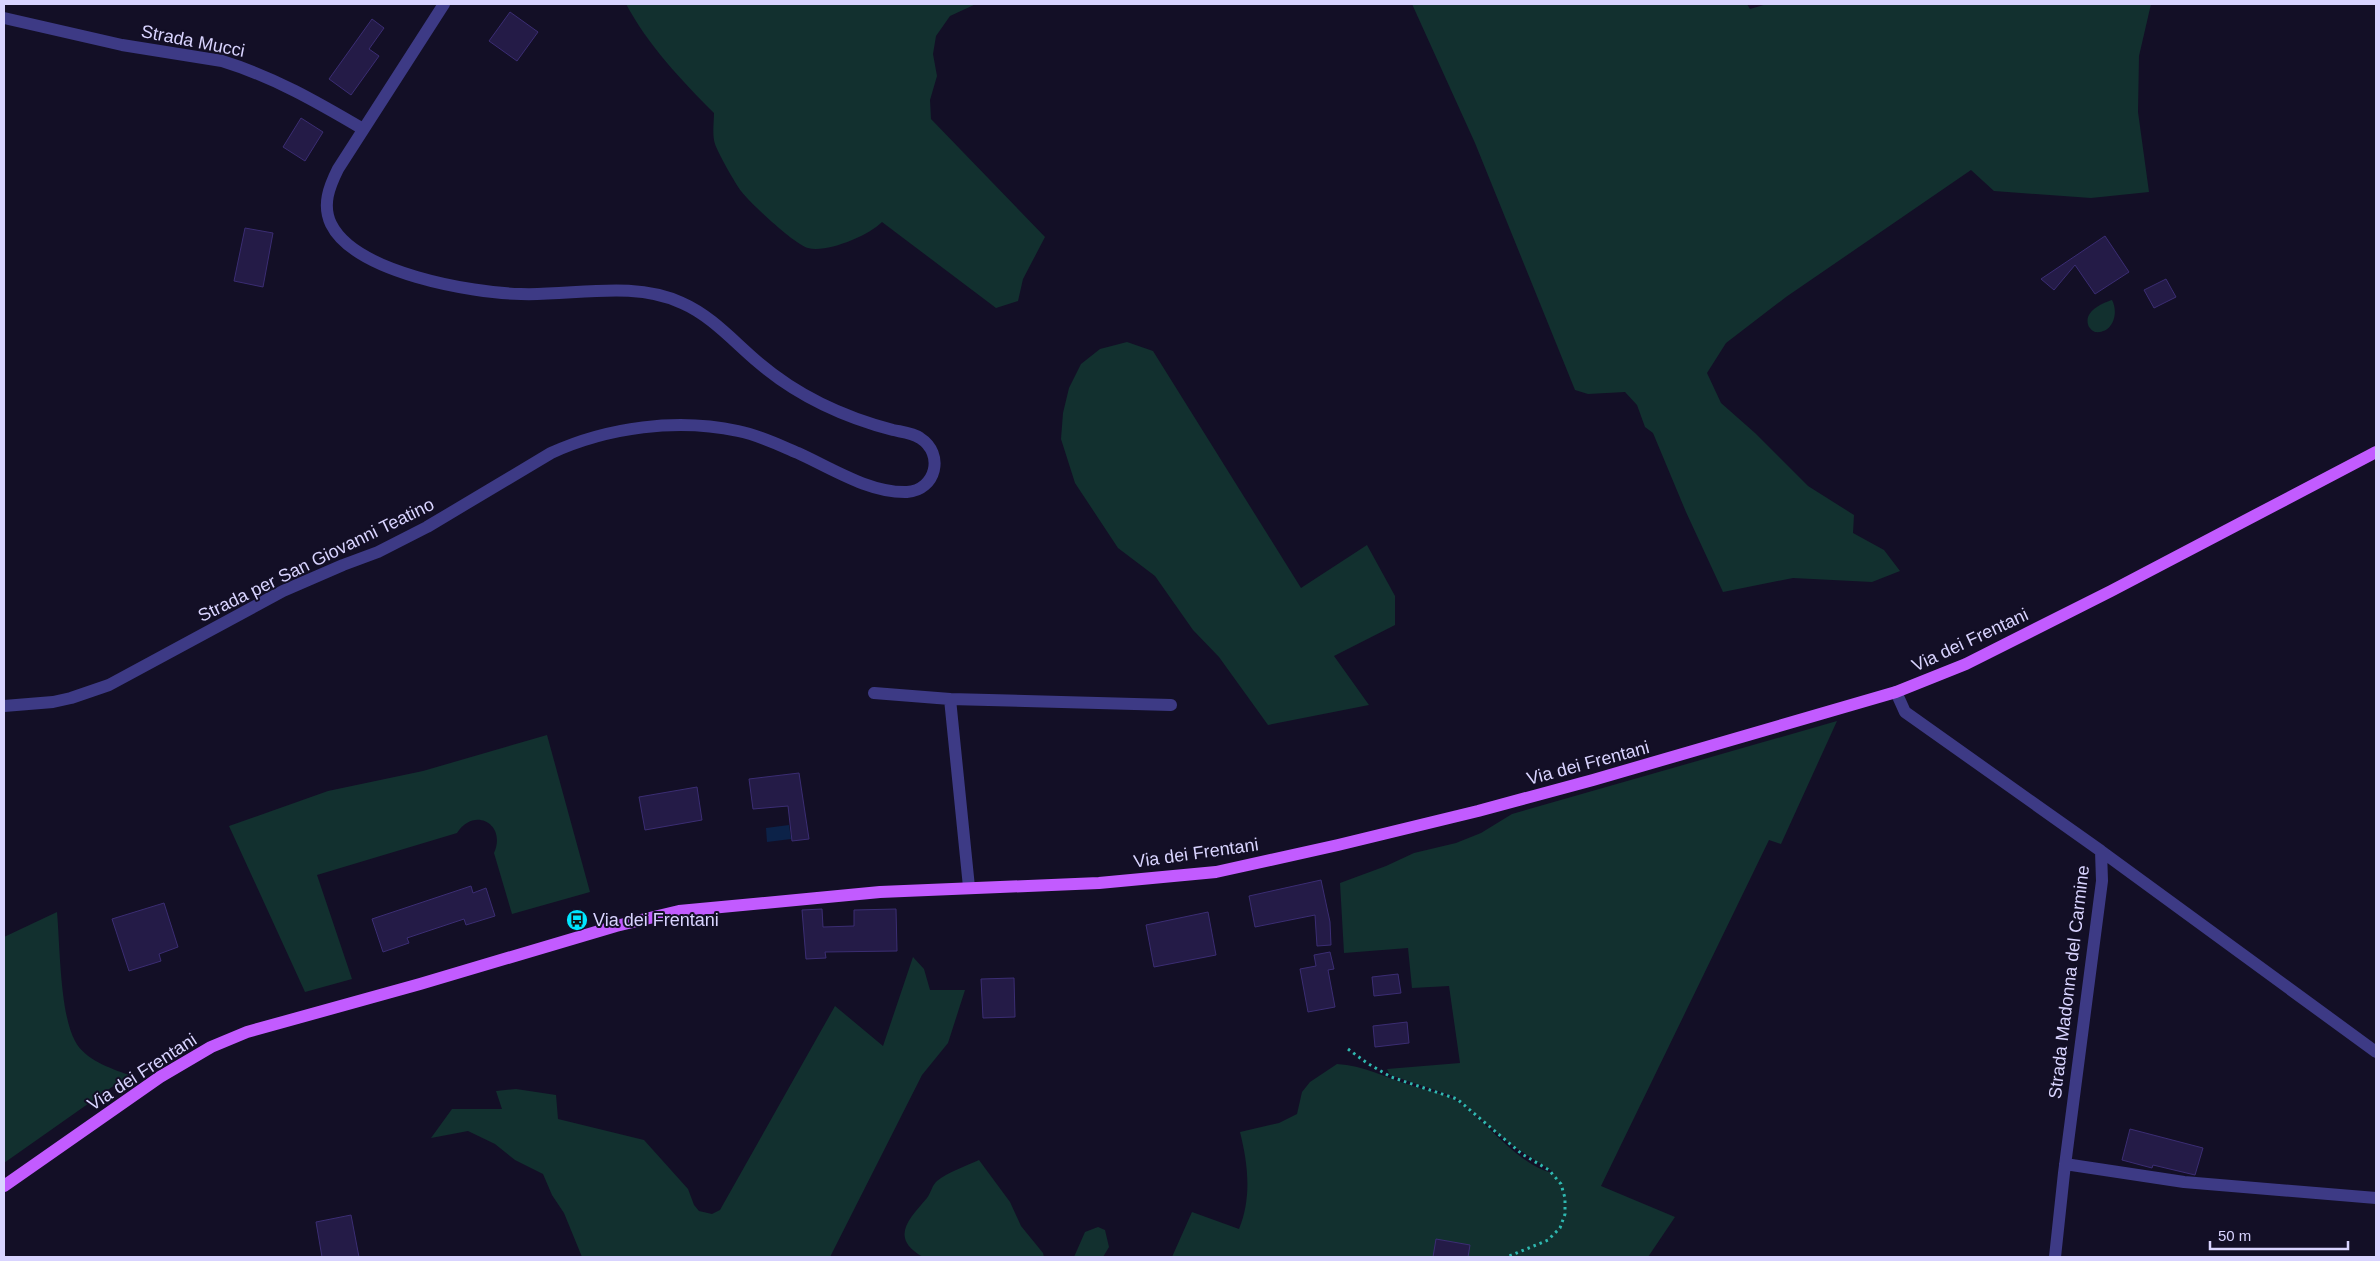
<svg xmlns="http://www.w3.org/2000/svg" width="2380" height="1261" font-family="Arial,sans-serif">
	<style>
		.green { fill: #12302f }
		.water { fill: #0c2248 }
		.building { fill: #241b47; stroke: #3b2d73 }
		.lines { fill: none; stroke-linecap: round; stroke-linejoin: round }
		.path { stroke: #2fb8b0; stroke-width: 3; stroke-dasharray: 2.5 4; stroke-linecap: butt }
		.minor { stroke: #3d3a85; stroke-width: 12 }
		.major { stroke: #c25bff; stroke-width: 12 }
		.labels { text-anchor: middle; stroke-width: 4; stroke-linejoin: round; paint-order: stroke }
		.street-label { font-size: 18px; fill: #d9d4ff; stroke: #130f26 }
		.poi-label { font-size: 18px; fill: #d9d4ff; stroke: #130f26; text-anchor: start }
	</style>
	<rect width="100%" height="100%" fill="#130f26"/>
	<path class="green" d="M 626,4 L 976,4 L 950,16 L 936,36 L 933,54 L 937,76 L 930,100 L 931,119 L 1045,237 L 1023,279 L 1018,301 L 996,308 L 882,222 C 868,236 827,253 808,248 C 795,245 750,203 741,191 C 735,183 718,153 715,144 C 712,135 714,122 714,113 C 681,80 648,45 626,4 Z
		M 1412,4 L 1747,4 L 1750,9 L 1767,4 L 2151,4 L 2139,56 L 2138,112 L 2149,192 L 2091,198 L 1994,191 L 1971,170 L 1786,297 L 1726,343 L 1707,373 L 1721,403 L 1755,433 L 1808,486 L 1854,515 L 1853,533 L 1884,550 L 1900,571 L 1872,582 L 1793,578 L 1723,592 L 1686,512 L 1653,433 L 1645,427 L 1637,405 L 1625,392 L 1588,394 L 1575,390 L 1475,143 Z
		M 2112,300 C 2119,313 2113,334 2095,332 C 2092,331 2091,329 2089,327 C 2082,312 2102,303 2112,300 Z
		M 1127,342 L 1153,351 L 1301,588 L 1367,545 L 1395,596 L 1395,625 L 1334,656 L 1369,705 L 1268,725 L 1219,657 L 1193,630 L 1155,576 L 1118,548 L 1075,483 L 1061,439 L 1063,413 L 1069,388 L 1081,364 L 1100,349 Z
		M 1837,721 L 1781,844 L 1769,840 L 1601,1186 L 1675,1217 L 1648,1257 L 1172,1257 L 1192,1212 L 1239,1229 C 1252,1197 1248,1164 1240,1132 L 1279,1123 L 1297,1114 L 1302,1092 L 1310,1082 L 1337,1064 C 1363,1065 1386,1078 1410,1085 C 1423,1090 1441,1092 1454,1099 C 1482,1116 1522,1170 1555,1173 L 1510,1144 L 1453,1096 L 1390,1075 L 1387,1069 L 1460,1063 L 1449,986 L 1412,988 L 1408,948 L 1344,953 L 1340,883 L 1386,866 L 1414,853 L 1456,843 L 1481,833 L 1512,814 Z
		M 547,735 L 590,892 L 512,914 L 494,853 C 507,824 474,806 457,833 L 317,875 L 352,979 L 305,992 L 229,826 L 328,791 L 423,771 Z
		M 57,912 C 60,945 60,1014 75,1041 C 85,1060 110,1068 129,1075 L 4,1163 L 4,937 Z
		M 913,957 L 924,969 L 930,990 L 965,990 L 948,1043 L 922,1075 L 830,1257 L 582,1257 L 564,1213 L 552,1195 L 543,1174 L 515,1160 L 495,1144 L 468,1131 L 431,1138 L 452,1109 L 502,1109 L 496,1091 L 516,1089 L 556,1095 L 558,1119 L 644,1140 L 688,1189 L 694,1205 L 699,1211 L 712,1214 L 720,1210 L 835,1006 L 883,1046 Z
		M 979,1160 L 1010,1202 L 1021,1226 L 1043,1253 L 1044,1257 L 923,1257 C 889,1238 909,1219 927,1198 C 931,1193 932,1185 937,1181 C 948,1172 966,1166 979,1160 Z
		M 1098,1227 L 1105,1230 L 1109,1247 L 1103,1257 L 1074,1257 L 1085,1232 Z"/>
	<path class="water" d="M 789,825 L 791,839 L 767,842 L 766,828 Z"/>
	<path class="building" d="M 510,12 L 538,32 L 517,61 L 489,41 Z
		M 372,19 L 384,28 L 369,49 L 379,56 L 351,95 L 329,79 Z
		M 301,118 L 323,132 L 305,161 L 283,147 Z
		M 245,228 L 273,233 L 263,287 L 234,281 Z
		M 2105,236 L 2129,272 L 2095,294 L 2075,265 L 2054,290 L 2041,279 Z
		M 2166,279 L 2176,297 L 2154,308 L 2144,290 Z
		M 799,773 L 809,839 L 792,841 L 788,806 L 753,809 L 749,779 Z
		M 697,787 L 702,820 L 645,830 L 639,797 Z
		M 1321,880 L 1330,922 L 1331,945 L 1317,946 L 1315,915 L 1255,927 L 1249,896 Z
		M 471,886 L 473,893 L 486,888 L 495,916 L 466,925 L 464,919 L 407,938 L 409,943 L 383,952 L 372,919 Z
		M 164,903 L 178,947 L 159,954 L 161,961 L 129,971 L 112,919 Z
		M 822,909 L 823,927 L 854,926 L 854,910 L 896,909 L 897,951 L 825,952 L 826,958 L 806,959 L 802,910 Z
		M 1208,912 L 1216,955 L 1154,967 L 1146,925 Z
		M 1330,952 L 1334,969 L 1328,970 L 1335,1007 L 1308,1012 L 1300,969 L 1316,966 L 1314,955 Z
		M 1398,974 L 1401,993 L 1374,996 L 1372,977 Z
		M 1014,978 L 1015,1017 L 983,1018 L 981,979 Z
		M 1407,1022 L 1409,1043 L 1375,1047 L 1373,1026 Z
		M 2130,1129 L 2203,1148 L 2195,1175 L 2153,1165 L 2152,1168 L 2122,1160 Z
		M 351,1215 L 359,1257 L 322,1257 L 316,1222 Z
		M 1436,1239 L 1470,1245 L 1468,1257 L 1433,1257 Z"/>
	<g class="lines">
		<path class="path" d="M 1348,1049 L 1367,1063 L 1391,1077 L 1457,1099 L 1522,1154 L 1549,1170 L 1561,1184 L 1565,1198 L 1565,1214 L 1560,1228 L 1548,1240 L 1507,1257"/>
		<path class="minor" d="M 4,18 L 122,45 L 222,61 C 274,77 317,102 363,129
			M 1896,692 L 1905,712 L 2101,851 L 2102,881 L 2064,1173 L 2055,1257
			M 874,693 L 950,699
			M 4,706 L 53,702 L 71,698 L 109,685 L 283,591 L 343,565 L 378,552 L 427,527 L 551,453 C 608,427 677,418 738,431 C 759,435 779,445 798,453 C 831,468 869,493 907,492 C 936,490 945,454 920,438 C 913,433 902,432 893,430 C 843,417 799,397 759,363 C 735,343 712,316 682,303 C 633,280 573,296 521,294 C 472,293 355,273 331,224 C 322,205 329,187 338,169 L 444,4
			M 2101,851 L 2376,1052
			M 969,887 L 950,699 L 1171,705
			M 2065,1164 L 2184,1182 L 2376,1198"/>
		<path class="major" d="M 4,1186 L 160,1077 L 211,1047 L 247,1032 L 420,984 L 616,926 L 679,911 L 880,892 L 1099,883 L 1216,872 L 1338,845 L 1478,811 L 1593,780 L 1896,692 L 1966,664 L 2111,591 L 2376,452"/>
	</g>
	<defs>
		<g id="bus-disc" transform="scale(1.125)"><circle r="9.5" fill="#00e5ff" stroke="#130f26"/><path d="M-5-6H5V4H4V6H2V4H-2V6H-4V4H-5ZM-3.5-4V0h7V-4ZM-3.5 1.2v1.5H-2V1.2ZM2 1.2v1.5H3.5V1.2Z" fill="#111"/></g>
	</defs>
	<g fill-rule="evenodd">
		<use href="#bus-disc" x="577" y="920"/>
	</g>
	<g class="labels">
		<g class="street-label">
			<text transform="translate(193 41) rotate(11)" y="6">Strada Mucci</text>
			<text transform="translate(316 560) rotate(-26)" y="6">Strada per San Giovanni Teatino</text>
			<text transform="translate(1970 640) rotate(-25)" y="6">Via dei Frentani</text>
			<text transform="translate(1588 763) rotate(-15)" y="6">Via dei Frentani</text>
			<text transform="translate(1196 853) rotate(-8)" y="6">Via dei Frentani</text>
			<text transform="translate(2069 982) rotate(-83)" y="6">Strada Madonna del Carmine</text>
			<text transform="translate(142 1072) rotate(-33)" y="6">Via dei Frentani</text>
		</g>
		<g class="poi-label">
			<text x="593" y="926">Via dei Frentani</text>
		</g>
	</g>
	<rect width="2380" height="1261" fill="none" stroke="#d9d4ff" stroke-width="10"/>
	<path d="M2210 1241v8h138v-8" fill="none" stroke="#d9d4ff" stroke-width="2.5"/>
	<text x="2218" y="1241" font-size="15" fill="#d9d4ff" stroke="#130f26" stroke-width="4" paint-order="stroke">50 m</text>
</svg>
